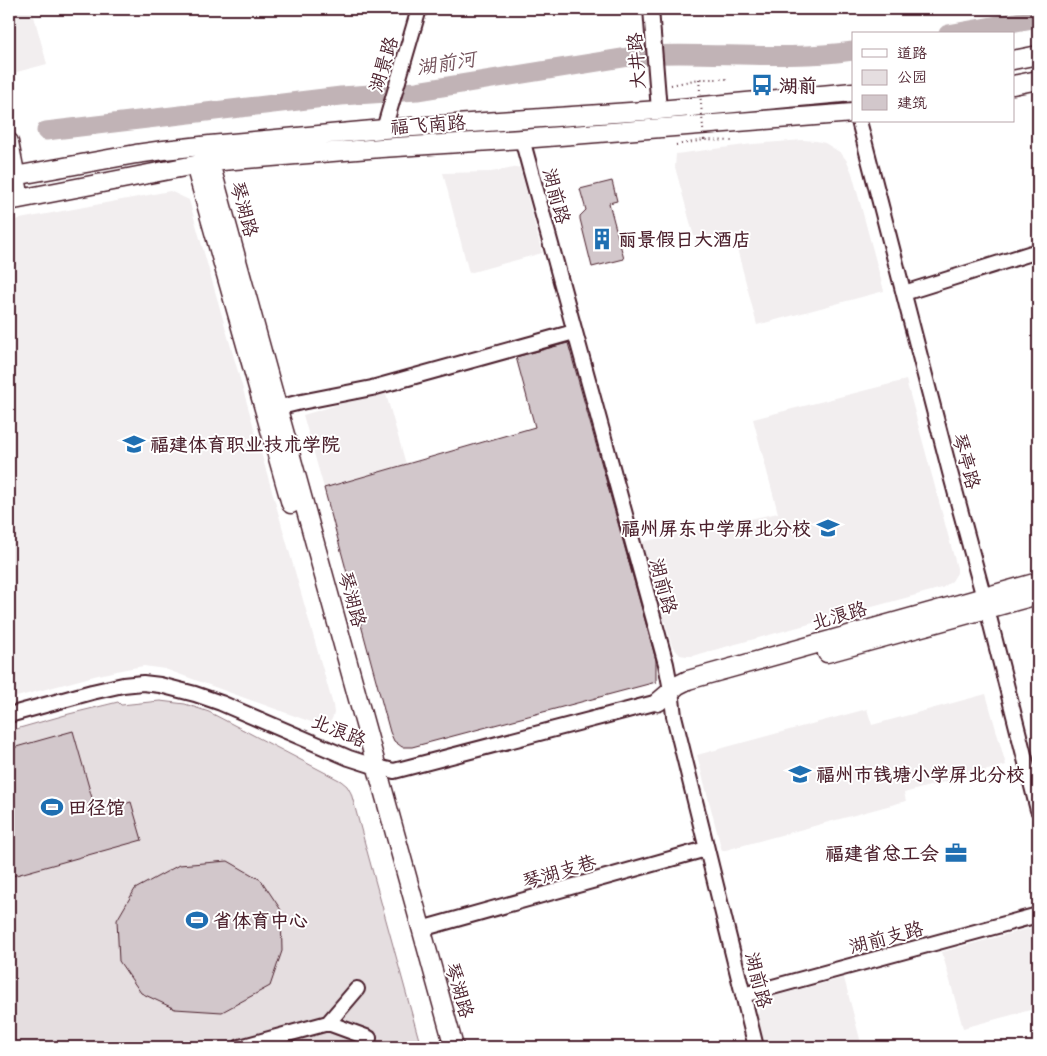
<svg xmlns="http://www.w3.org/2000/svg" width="1047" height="1056" font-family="'Shantell Sans','LXGW WenKai TC',sans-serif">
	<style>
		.built { fill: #f2eeef }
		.green { fill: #e5dee0; stroke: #987e86 }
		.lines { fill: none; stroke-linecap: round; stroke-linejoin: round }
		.river { stroke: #c1b3b6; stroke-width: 19 }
		.building { fill: #d2c7cb; stroke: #4a1f2b }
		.minor-casing { stroke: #4a1f2b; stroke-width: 18 }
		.major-casing { stroke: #4a1f2b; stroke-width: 21 }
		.path { stroke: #4a1f2b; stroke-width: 2; stroke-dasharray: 1 4; stroke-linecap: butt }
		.minor { stroke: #fff; stroke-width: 14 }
		.major { stroke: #fff; stroke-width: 18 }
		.path-bridge { stroke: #4a1f2b; stroke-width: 2; stroke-dasharray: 1 4; stroke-linecap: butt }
		.labels { text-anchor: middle; stroke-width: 4; stroke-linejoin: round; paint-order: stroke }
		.street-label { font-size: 19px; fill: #4a1f2b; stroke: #fff }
		.poi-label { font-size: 19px; font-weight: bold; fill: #4a1f2b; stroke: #fff; text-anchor: start }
		.water-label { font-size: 20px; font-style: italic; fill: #74535c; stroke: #fff }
	</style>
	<rect width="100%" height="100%" fill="#fff"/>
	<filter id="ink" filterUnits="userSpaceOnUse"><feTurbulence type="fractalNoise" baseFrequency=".02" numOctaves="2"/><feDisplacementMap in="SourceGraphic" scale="10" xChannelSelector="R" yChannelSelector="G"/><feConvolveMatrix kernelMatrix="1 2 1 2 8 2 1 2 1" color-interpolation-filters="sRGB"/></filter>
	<g filter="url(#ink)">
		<path class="built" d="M 9,9 L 32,9 L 47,64 L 13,73 L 9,55 Z
			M 803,140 L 816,141 L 825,143 L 841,153 L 847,161 L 852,173 L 884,291 L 757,325 L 733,233 L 696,244 L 675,167 L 676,154 L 753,144 Z
			M 520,167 L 542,253 L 469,273 L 443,173 L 491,172 Z
			M 170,191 L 189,200 L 333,705 L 334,713 L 332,719 L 328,724 L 322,725 L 314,723 L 165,669 L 144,666 L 126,669 L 98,675 L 9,699 L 9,221 Z
			M 906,380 L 957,568 L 957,573 L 952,581 L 942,588 L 692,656 L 686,656 L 680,655 L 672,646 L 642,542 L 778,513 L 753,419 Z
			M 385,391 L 406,464 L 324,488 L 303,415 Z
			M 986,694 L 1006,765 L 904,793 L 906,801 L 722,851 L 697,755 L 867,709 L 872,725 Z
			M 1038,926 L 1038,1008 L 963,1028 L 942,952 Z
			M 844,978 L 862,1047 L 765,1047 L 757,1018 L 760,1006 L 767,998 Z"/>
		<path class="green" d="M 160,701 L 185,704 L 209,712 L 341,781 L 347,786 L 351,793 L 421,1047 L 9,1047 L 9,731 L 69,714 L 118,702 L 121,705 Z"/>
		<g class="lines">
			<path class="river" d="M 948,34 L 1038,18
				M 46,131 L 341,96 L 417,91 L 641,55 C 711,51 783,61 853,51"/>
		</g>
		<path class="building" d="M 612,181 L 617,201 L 609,203 L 624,259 L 592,267 L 580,219 L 580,216 L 586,210 L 580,189 Z
			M 568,343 L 656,660 L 656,682 L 412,747 L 402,747 L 394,741 L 390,732 L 324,488 L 535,427 L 516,357 Z
			M 73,731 L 96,812 L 131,802 L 142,840 L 9,877 L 9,749 Z
			M 228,861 L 261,880 L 281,910 L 282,951 L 270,986 L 222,1012 L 175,1009 L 141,993 L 119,961 L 117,920 L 135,889 L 179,865 Z"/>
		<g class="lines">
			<g class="minor-casing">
				<path id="minor" d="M 651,9 L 659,110
					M 859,121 L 951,476 L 987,609 L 1038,810
					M 384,129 L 419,9
					M 522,139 L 666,664 L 671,690 L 674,716 L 756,1047
					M 904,293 L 1038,251
					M 277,408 L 301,402 L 372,388 L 574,332
					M 9,715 L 92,692 L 123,685 L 143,683 L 160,685 L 195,694 L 221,703 L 349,758 L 377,767 L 394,771 L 658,702
					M 421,929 L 706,849
					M 743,995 L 1038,915
					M 328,1023 L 357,989
					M 240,1047 L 328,1023 L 369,1038"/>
			</g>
			<g class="major-casing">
				<path id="major" d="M 1013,60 L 1038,55
					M 1013,85 L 1038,80
					M 9,142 L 18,188
					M 210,163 L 454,1047
					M 195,165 L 291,504
					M 9,177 L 136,154 L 164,150 L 210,145 L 384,129 L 659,110 L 853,92
					M 9,201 L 195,165 L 222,161 L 381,148 L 522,139 L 853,113
					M 827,653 L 1038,595
					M 658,702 L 678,685 L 688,680 L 1038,582"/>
			</g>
			<path class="path" d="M 671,85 L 699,79 L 729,79
				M 676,145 L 704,140 L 733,141"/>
			<use href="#minor" class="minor"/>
			<use href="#major" class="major"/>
			<path class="path-bridge" d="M 699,79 L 704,140"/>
		</g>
	</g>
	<defs>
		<g id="bus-bare" transform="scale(1.725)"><path d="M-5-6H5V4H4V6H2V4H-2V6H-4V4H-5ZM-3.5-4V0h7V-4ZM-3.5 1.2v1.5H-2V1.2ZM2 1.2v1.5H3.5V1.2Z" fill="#1f6fb2" stroke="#fff" stroke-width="2.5" paint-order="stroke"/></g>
		<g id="building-bare" transform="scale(1.725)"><path d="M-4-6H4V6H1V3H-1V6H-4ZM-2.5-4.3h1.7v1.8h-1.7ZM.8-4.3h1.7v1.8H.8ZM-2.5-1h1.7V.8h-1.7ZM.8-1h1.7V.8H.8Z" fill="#1f6fb2" stroke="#fff" stroke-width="2.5" paint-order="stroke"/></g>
		<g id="university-bare" transform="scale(1.725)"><path d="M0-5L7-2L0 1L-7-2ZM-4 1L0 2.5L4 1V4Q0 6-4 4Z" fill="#1f6fb2" stroke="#fff" stroke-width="2.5" paint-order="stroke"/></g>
		<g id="school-bare" transform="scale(1.725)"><path d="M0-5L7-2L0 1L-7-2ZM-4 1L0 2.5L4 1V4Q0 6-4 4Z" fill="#1f6fb2" stroke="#fff" stroke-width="2.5" paint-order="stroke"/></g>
		<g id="stadium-bare" transform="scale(1.725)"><path d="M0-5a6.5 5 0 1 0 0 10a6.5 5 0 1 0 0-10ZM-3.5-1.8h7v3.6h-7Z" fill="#1f6fb2" stroke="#fff" stroke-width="2.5" paint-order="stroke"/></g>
		<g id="office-bare" transform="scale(1.725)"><path d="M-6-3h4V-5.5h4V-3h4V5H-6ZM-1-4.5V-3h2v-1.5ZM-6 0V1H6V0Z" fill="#1f6fb2" stroke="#fff" stroke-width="2.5" paint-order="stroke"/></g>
	</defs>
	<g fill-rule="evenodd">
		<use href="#bus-bare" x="762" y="85"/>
		<use href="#building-bare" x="602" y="239"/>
		<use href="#university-bare" x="134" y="444"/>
		<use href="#school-bare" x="828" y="528"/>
		<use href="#school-bare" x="800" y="774"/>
		<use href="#stadium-bare" x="52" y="807"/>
		<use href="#office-bare" x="956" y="853"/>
		<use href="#stadium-bare" x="197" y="920"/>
	</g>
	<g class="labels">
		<g class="street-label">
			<text transform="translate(636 61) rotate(-94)" y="7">大井路</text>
			<text transform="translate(383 64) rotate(-73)" y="7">湖景路</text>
			<text transform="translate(428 124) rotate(-4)" y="7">福飞南路</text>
			<text transform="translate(557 196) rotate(75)" y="7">湖前路</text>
			<text transform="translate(245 209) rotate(75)" y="7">琴湖路</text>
			<text transform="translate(967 461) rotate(75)" y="7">琴亭路</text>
			<text transform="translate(664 586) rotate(75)" y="7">湖前路</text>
			<text transform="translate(353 599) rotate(75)" y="7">琴湖路</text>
			<text transform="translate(839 615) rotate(-16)" y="7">北浪路</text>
			<text transform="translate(339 730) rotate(22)" y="7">北浪路</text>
			<text transform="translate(559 871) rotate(-16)" y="7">琴湖支巷</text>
			<text transform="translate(886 937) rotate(-15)" y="7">湖前支路</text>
			<text transform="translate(759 980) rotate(76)" y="7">湖前路</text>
			<text transform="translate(460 990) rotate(74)" y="7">琴湖路</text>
		</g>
		<g class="poi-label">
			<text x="779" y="92">湖前</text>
			<text x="618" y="246">丽景假日大酒店</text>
			<text x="150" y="451">福建体育职业技术学院</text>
			<text x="811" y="535" text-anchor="end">福州屏东中学屏北分校</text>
			<text x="816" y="781">福州市钱塘小学屏北分校</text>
			<text x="68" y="814">田径馆</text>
			<text x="939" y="860" text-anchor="end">福建省总工会</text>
			<text x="213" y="927">省体育中心</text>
		</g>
		<g class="water-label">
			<text transform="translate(446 63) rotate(-9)" y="7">湖前河</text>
		</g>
	</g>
	<rect width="1047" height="1056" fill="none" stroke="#fff" stroke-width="30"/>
	<rect x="15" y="15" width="1017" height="1026" fill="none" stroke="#4a1f2b" stroke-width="2" filter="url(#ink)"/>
	<rect x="852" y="32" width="162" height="90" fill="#ffffff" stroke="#b7a5aa"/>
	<rect x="862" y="49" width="25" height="8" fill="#ffffff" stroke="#b7a5aa"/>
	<text x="897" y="58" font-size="15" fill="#4a1f2b">道路</text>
	<rect x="862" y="70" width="25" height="15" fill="#e5dee0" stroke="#b7a5aa"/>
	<text x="897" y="82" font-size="15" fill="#4a1f2b">公园</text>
	<rect x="862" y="95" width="25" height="15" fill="#d2c7cb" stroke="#b7a5aa"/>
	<text x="897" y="108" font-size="15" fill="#4a1f2b">建筑</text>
</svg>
